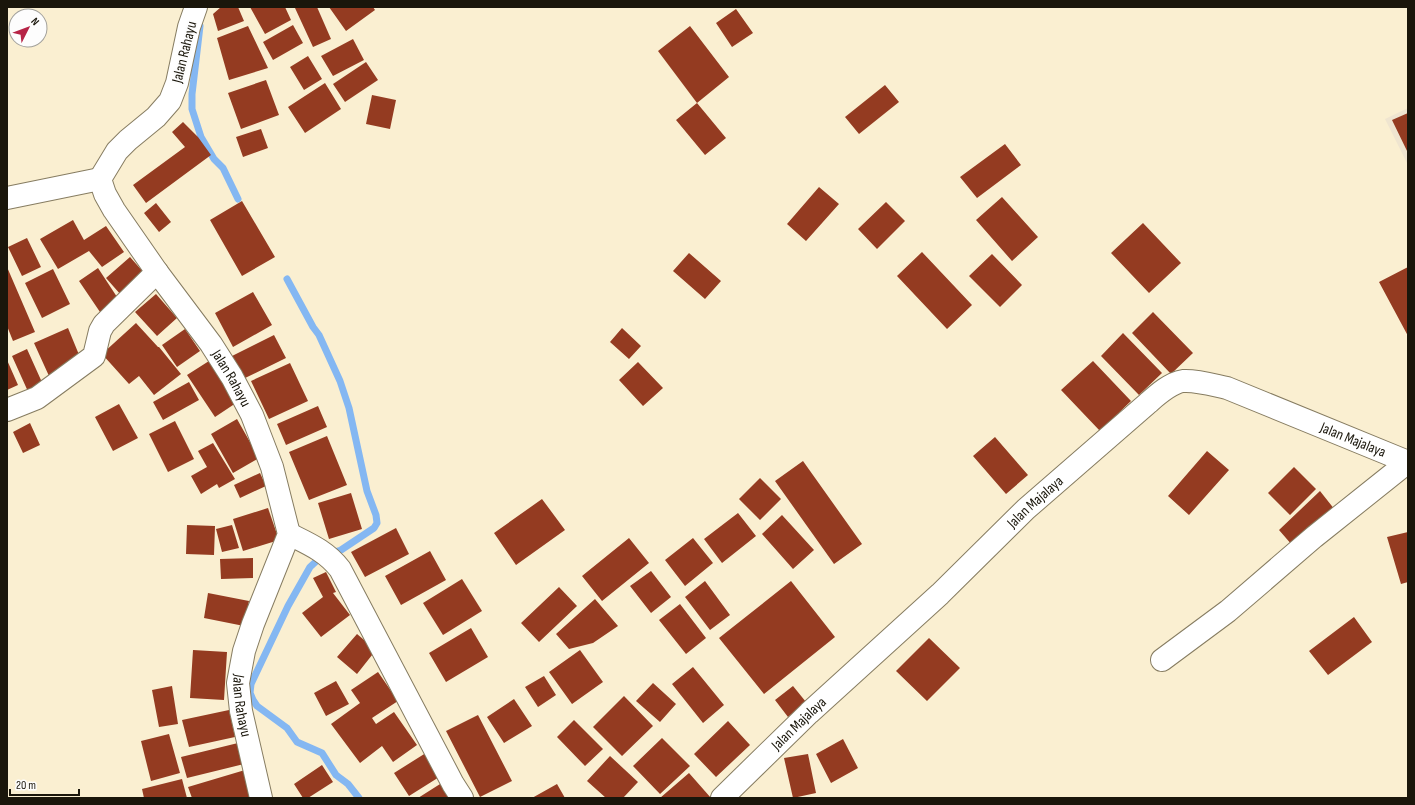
<svg xmlns="http://www.w3.org/2000/svg" width="1415" height="805" font-family="'Sofia Sans Condensed',sans-serif">
	<style>
		.education { fill: #efe5d0 }
		.lines { fill: none; stroke-linecap: round; stroke-linejoin: round }
		.stream { stroke: #84b7f2; stroke-width: 7 }
		.building { fill: #943b21 }
		.minor-casing { stroke: #867c61; stroke-width: 24 }
		.minor { stroke: #fff; stroke-width: 22 }
		.labels { text-anchor: middle; stroke-width: 4; stroke-linejoin: round; paint-order: stroke }
		.street-label { font-size: 15px; fill: #1a160b; stroke: #fdfdfd }
	</style>
	<rect width="100%" height="100%" fill="#faefd1"/>
	<path class="education" d="M 1408,108 L 1408,163 L 1407,163 L 1385,119 Z"/>
	<g class="lines">
		<path class="stream" d="M 200,26 L 192,94 L 192,109 L 201,137 L 214,159 L 223,168 L 238,199
			M 287,279 L 313,327 L 319,335 L 340,381 L 349,408 L 367,491 L 376,515 L 377,523 L 374,528 L 341,550 L 322,556 L 310,567 L 288,606 L 251,684 L 250,693 L 253,700 L 257,706 L 287,728 L 297,742 L 322,753 L 336,775 L 348,784 L 359,798"/>
	</g>
	<path class="building" d="M 221,7 L 238,7 L 244,21 L 218,31 L 213,14 Z
		M 250,7 L 285,7 L 291,20 L 265,34 Z
		M 298,7 L 317,7 L 331,39 L 313,47 L 295,8 Z
		M 329,7 L 373,7 L 375,10 L 346,31 Z
		M 736,9 L 753,33 L 732,47 L 716,23 Z
		M 293,25 L 303,43 L 273,60 L 263,42 Z
		M 248,26 L 268,68 L 229,80 L 217,38 Z
		M 690,26 L 729,77 L 697,103 L 658,51 Z
		M 353,39 L 364,60 L 333,76 L 321,56 Z
		M 308,56 L 322,79 L 304,90 L 290,67 Z
		M 366,62 L 378,80 L 345,102 L 333,84 Z
		M 266,80 L 279,115 L 241,129 L 228,93 Z
		M 325,83 L 341,109 L 305,133 L 288,107 Z
		M 885,85 L 899,102 L 859,134 L 845,117 Z
		M 372,95 L 396,100 L 390,129 L 366,124 Z
		M 697,103 L 726,138 L 705,155 L 676,120 Z
		M 1408,113 L 1408,153 L 1392,120 Z
		M 183,122 L 198,137 L 211,155 L 146,203 L 133,185 L 185,147 L 172,132 Z
		M 261,129 L 268,148 L 243,157 L 236,137 Z
		M 1005,144 L 1021,165 L 977,198 L 960,177 Z
		M 819,187 L 839,204 L 806,241 L 787,224 Z
		M 1002,197 L 1038,237 L 1012,261 L 976,220 Z
		M 242,201 L 275,257 L 242,276 L 210,220 Z
		M 886,202 L 905,221 L 877,249 L 858,229 Z
		M 156,203 L 171,222 L 159,232 L 144,213 Z
		M 73,220 L 84,240 L 106,226 L 124,252 L 102,267 L 89,251 L 58,269 L 40,239 Z
		M 1143,223 L 1181,263 L 1149,293 L 1111,253 Z
		M 27,238 L 41,267 L 22,276 L 8,247 Z
		M 922,252 L 972,305 L 947,329 L 897,276 Z
		M 689,253 L 721,281 L 705,299 L 673,271 Z
		M 992,254 L 1022,285 L 1000,307 L 969,276 Z
		M 130,257 L 145,274 L 121,295 L 106,278 Z
		M 7,267 L 35,332 L 13,341 L 7,326 Z
		M 1408,267 L 1408,336 L 1379,282 Z
		M 98,268 L 119,300 L 100,312 L 79,281 Z
		M 53,269 L 70,304 L 42,318 L 25,283 Z
		M 253,292 L 272,325 L 233,347 L 215,313 Z
		M 156,294 L 177,318 L 157,336 L 135,312 Z
		M 1153,312 L 1193,353 L 1171,374 L 1132,333 Z
		M 136,323 L 158,347 L 159,347 L 181,374 L 154,395 L 139,376 L 129,384 L 102,354 Z
		M 68,328 L 82,362 L 49,376 L 34,343 Z
		M 622,328 L 641,346 L 629,359 L 610,342 Z
		M 185,329 L 200,351 L 177,367 L 162,345 Z
		M 1123,333 L 1162,373 L 1139,395 L 1101,356 Z
		M 274,335 L 286,358 L 243,379 L 232,356 Z
		M 27,349 L 45,389 L 30,396 L 12,356 Z
		M 7,360 L 18,385 L 7,390 Z
		M 209,361 L 236,403 L 215,417 L 187,375 Z
		M 1093,361 L 1131,401 L 1100,431 L 1061,390 Z
		M 638,362 L 663,388 L 643,406 L 619,380 Z
		M 290,363 L 308,401 L 269,419 L 251,381 Z
		M 189,382 L 199,400 L 163,420 L 153,402 Z
		M 119,404 L 138,438 L 113,451 L 95,417 Z
		M 318,406 L 327,427 L 286,445 L 277,424 Z
		M 237,419 L 259,458 L 233,473 L 211,434 Z
		M 175,421 L 194,459 L 168,472 L 149,434 Z
		M 30,423 L 40,445 L 23,453 L 13,432 Z
		M 327,436 L 347,485 L 309,500 L 289,452 Z
		M 995,437 L 1028,475 L 1006,494 L 973,456 Z
		M 213,443 L 235,479 L 219,488 L 217,484 L 201,494 L 191,476 L 207,467 L 198,451 Z
		M 1207,451 L 1229,470 L 1189,515 L 1168,496 Z
		M 803,461 L 862,544 L 834,564 L 775,481 Z
		M 1294,467 L 1316,489 L 1290,515 L 1268,493 Z
		M 260,473 L 266,486 L 240,498 L 234,485 Z
		M 760,478 L 781,499 L 760,520 L 739,499 Z
		M 1320,491 L 1335,510 L 1292,545 L 1279,530 Z
		M 351,493 L 362,529 L 329,539 L 318,503 Z
		M 542,499 L 565,530 L 516,565 L 494,533 Z
		M 268,508 L 279,540 L 243,551 L 233,519 Z
		M 738,513 L 756,536 L 722,563 L 704,539 Z
		M 782,515 L 814,550 L 793,569 L 762,534 Z
		M 187,525 L 215,526 L 214,555 L 186,554 Z
		M 232,525 L 239,548 L 222,552 L 216,529 Z
		M 396,528 L 409,554 L 365,577 L 351,552 Z
		M 1408,532 L 1408,582 L 1401,584 L 1387,537 Z
		M 629,538 L 649,563 L 602,601 L 582,576 Z
		M 693,538 L 713,563 L 685,586 L 665,560 Z
		M 430,551 L 446,580 L 401,605 L 385,576 Z
		M 253,558 L 253,578 L 221,579 L 220,559 Z
		M 651,571 L 671,597 L 651,613 L 630,586 Z
		M 326,572 L 336,592 L 333,593 L 350,615 L 321,637 L 302,613 L 323,597 L 313,578 Z
		M 462,579 L 482,611 L 443,635 L 423,603 Z
		M 705,581 L 730,615 L 710,630 L 685,597 Z
		M 791,581 L 835,637 L 764,694 L 719,638 Z
		M 559,587 L 577,606 L 539,642 L 521,623 Z
		M 208,593 L 249,601 L 244,626 L 204,618 Z
		M 595,599 L 618,626 L 593,643 L 569,649 L 556,634 Z
		M 680,604 L 706,638 L 686,654 L 659,620 Z
		M 1354,617 L 1372,642 L 1328,675 L 1309,651 Z
		M 471,628 L 488,657 L 446,682 L 429,653 Z
		M 357,634 L 376,650 L 357,674 L 337,657 Z
		M 929,638 L 960,668 L 927,701 L 896,671 Z
		M 193,650 L 227,652 L 224,700 L 190,698 Z
		M 580,650 L 603,682 L 572,704 L 549,672 Z
		M 693,667 L 724,705 L 703,723 L 672,684 Z
		M 378,672 L 398,701 L 372,718 L 376,724 L 394,712 L 417,745 L 393,762 L 382,746 L 360,763 L 331,724 L 360,703 L 351,690 Z
		M 544,676 L 556,695 L 538,707 L 525,687 Z
		M 336,681 L 349,704 L 326,716 L 314,693 Z
		M 653,683 L 676,704 L 660,722 L 636,701 Z
		M 172,686 L 178,724 L 159,727 L 152,690 Z
		M 793,686 L 806,702 L 788,717 L 775,700 Z
		M 624,696 L 653,726 L 622,756 L 593,727 Z
		M 514,699 L 532,726 L 504,743 L 487,717 Z
		M 229,710 L 235,737 L 189,747 L 182,720 Z
		M 478,715 L 512,781 L 480,797 L 446,731 Z
		M 574,720 L 603,749 L 585,766 L 557,737 Z
		M 728,721 L 750,745 L 716,777 L 694,754 Z
		M 169,734 L 180,773 L 151,781 L 141,741 Z
		M 662,738 L 690,766 L 660,794 L 633,766 Z
		M 843,739 L 858,768 L 831,783 L 816,754 Z
		M 238,743 L 244,764 L 187,778 L 181,757 Z
		M 429,751 L 444,774 L 409,796 L 394,773 Z
		M 808,754 L 816,793 L 793,798 L 784,758 Z
		M 610,756 L 638,782 L 623,798 L 606,798 L 587,781 Z
		M 322,765 L 333,782 L 308,798 L 303,798 L 294,784 Z
		M 245,770 L 254,798 L 192,798 L 188,787 Z
		M 689,773 L 711,798 L 660,798 Z
		M 182,779 L 187,798 L 144,798 L 142,789 Z
		M 448,779 L 461,798 L 418,798 Z
		M 557,784 L 565,798 L 532,798 Z"/>
	<g class="lines">
		<g class="minor-casing">
			<g id="minor">
				<path id="s1" d="M 196,7 L 189,27 L 177,83 L 170,101 L 156,117 L 128,140 L 117,151 L 100,179 L 105,194 L 114,210 L 157,272 L 211,344 L 232,377 L 252,415 L 272,467 L 289,534 L 253,624 L 244,651 L 238,683 L 241,711 L 261,798"/>
				<path d="M 7,198 L 100,179"/>
				<path d="M 7,410 L 37,398 L 94,356 L 100,331 L 104,324 L 157,272"/>
				<path d="M 289,534 C 309,544 326,551 340,569 L 453,784 L 462,798"/>
				<path d="M 1162,660 L 1228,611 L 1314,537 L 1408,462"/>
				<path id="s2" d="M 722,798 L 809,713 L 940,594 L 1026,509 L 1148,403 C 1157,395 1170,383 1183,381 C 1197,380 1213,385 1227,388 L 1408,462"/>
			</g>
		</g>
		<use href="#minor" class="minor"/>
	</g>
	<g class="labels">
		<g class="street-label">
			<text transform="translate(184 52) rotate(-76)" y="5">Jalan Rahayu</text>
			<text dy="5" stroke="none"><textPath href="#s1" startOffset="443">Jalan Rahayu</textPath></text>
			<text dy="5" stroke="none"><textPath href="#s2" startOffset="804">Jalan Majalaya</textPath></text>
			<text dy="5" stroke="none"><textPath href="#s2" startOffset="431">Jalan Majalaya</textPath></text>
			<text dy="5" stroke="none"><textPath href="#s1" startOffset="791">Jalan Rahayu</textPath></text>
			<text dy="5" stroke="none"><textPath href="#s2" startOffset="107">Jalan Majalaya</textPath></text>
		</g>
	</g>
	<rect width="1415" height="805" fill="none" stroke="#1a160b" stroke-width="16"/>
	<g transform="translate(28 28) rotate(48)"><circle r="19" fill="#fdfdfd" stroke="#a2a19c"/>
	<path d="M0-3L7 15L0 10L-7 15Z" fill="#b62446"/>
	<text y="-6" font-size="11" font-weight="bold" text-anchor="middle" fill="#1a160b">N</text>
	</g>
	<path d="M10 789v6h69v-6" fill="none" stroke="#1a160b" stroke-width="2"/>
	<text x="16" y="789" font-size="12" fill="#1a160b" stroke="#fdfdfd" stroke-width="3" paint-order="stroke">20 m</text>
</svg>
